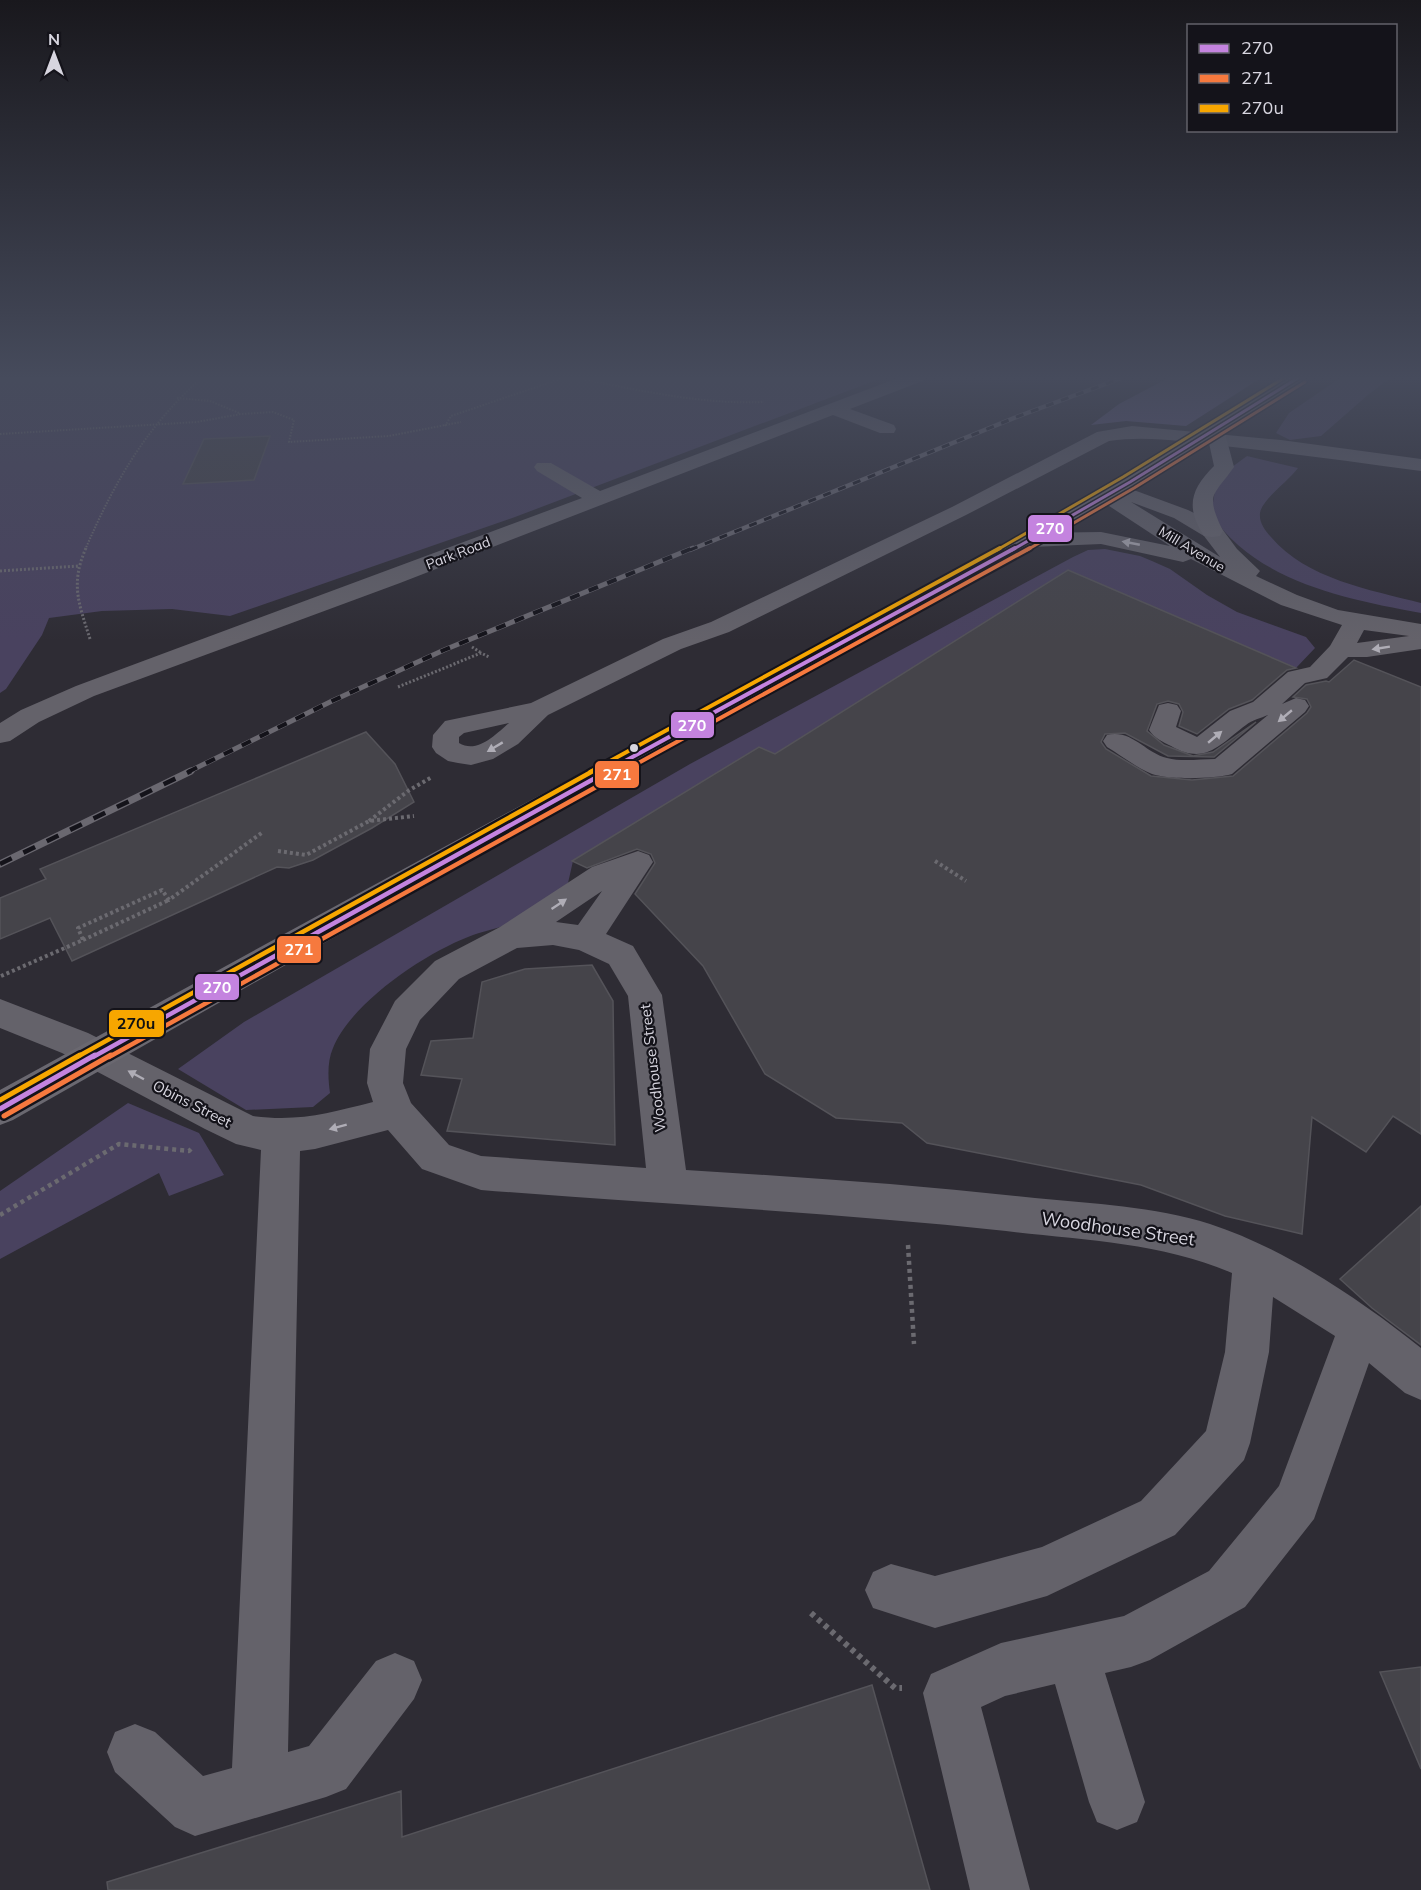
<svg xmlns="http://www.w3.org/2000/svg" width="1421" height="1890" font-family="Mulish,sans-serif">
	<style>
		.green { fill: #49425f }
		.forest { fill: #5e557c }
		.building { fill: #45444a; stroke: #545359; stroke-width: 1.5 }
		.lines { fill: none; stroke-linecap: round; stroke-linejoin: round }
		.path-far4 { stroke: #6b6a70; stroke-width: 2; stroke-dasharray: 1.5 1.5; stroke-linecap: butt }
		.path-far3 { stroke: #6b6a70; stroke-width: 3; stroke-dasharray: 2 2; stroke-linecap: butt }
		.path-far2 { stroke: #6b6a70; stroke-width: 4; stroke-dasharray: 3 3; stroke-linecap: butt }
		.path-far1 { stroke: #6b6a70; stroke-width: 4.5; stroke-dasharray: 4 4; stroke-linecap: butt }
		.path { stroke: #6b6a70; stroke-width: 6; stroke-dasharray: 4.5 4.5; stroke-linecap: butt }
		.minor { fill: #64626a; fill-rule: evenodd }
		.highway { fill: #6a6870; fill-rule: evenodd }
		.rail-far2-casing { stroke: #6a6870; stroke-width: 4.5 }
		.rail-far1-casing { stroke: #6a6870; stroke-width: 5 }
		.rail-casing { stroke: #6a6870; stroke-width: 7 }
		.rail-far2 { stroke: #14131a; stroke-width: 3; stroke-dasharray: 8; stroke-linecap: butt }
		.rail-far1 { stroke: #14131a; stroke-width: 4; stroke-dasharray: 10; stroke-linecap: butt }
		.rail { stroke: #14131a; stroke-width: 4.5; stroke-dasharray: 13; stroke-linecap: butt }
		.bus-1-far3-casing { stroke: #14131a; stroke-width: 6 }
		.bus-1-far2-casing { stroke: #14131a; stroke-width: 8 }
		.bus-1-far1-casing { stroke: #14131a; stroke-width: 9 }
		.bus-1-casing { stroke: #14131a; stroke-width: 10 }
		.bus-2-far3-casing { stroke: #14131a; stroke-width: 6 }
		.bus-2-far2-casing { stroke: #14131a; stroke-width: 8 }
		.bus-2-far1-casing { stroke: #14131a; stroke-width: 9 }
		.bus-2-casing { stroke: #14131a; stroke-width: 10 }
		.bus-3-far3-casing { stroke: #14131a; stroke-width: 6 }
		.bus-3-far2-casing { stroke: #14131a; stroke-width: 8 }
		.bus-3-far1-casing { stroke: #14131a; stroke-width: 9 }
		.bus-3-casing { stroke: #14131a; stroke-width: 10 }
		.bus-1-far3 { stroke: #c483df; stroke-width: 3 }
		.bus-1-far2 { stroke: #c483df; stroke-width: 4 }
		.bus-1-far1 { stroke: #c483df; stroke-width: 4.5 }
		.bus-1 { stroke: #c483df; stroke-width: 5 }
		.bus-2-far3 { stroke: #f6793e; stroke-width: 3 }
		.bus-2-far2 { stroke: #f6793e; stroke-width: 4 }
		.bus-2-far1 { stroke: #f6793e; stroke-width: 4.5 }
		.bus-2 { stroke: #f6793e; stroke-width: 5 }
		.bus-3-far3 { stroke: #f7a600; stroke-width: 3 }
		.bus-3-far2 { stroke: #f7a600; stroke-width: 4 }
		.bus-3-far1 { stroke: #f7a600; stroke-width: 4.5 }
		.bus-3 { stroke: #f7a600; stroke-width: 5 }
		.oneway { fill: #afadb6 }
		.bus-dot { fill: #d7d5df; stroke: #14131a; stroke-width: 2 }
		.labels { text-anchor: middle; stroke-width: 4.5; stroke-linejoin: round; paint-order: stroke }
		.far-street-label { font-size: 14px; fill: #d7d5df; stroke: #14131a }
		.street-label { font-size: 15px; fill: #d7d5df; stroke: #14131a }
		.near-street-label { font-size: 18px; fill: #d7d5df; stroke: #14131a }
		.line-badge { stroke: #14131a; stroke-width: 2 }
		.badge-label { font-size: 16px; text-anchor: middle; font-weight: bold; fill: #fff }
		.pale-badge-label { font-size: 16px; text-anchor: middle; font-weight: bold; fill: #111 }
	</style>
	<rect width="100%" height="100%" fill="#2e2c34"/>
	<path class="green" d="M 0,376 L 887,376 L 515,517 L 230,616 L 172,609 L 102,611 L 49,618 L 42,635 L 6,689 L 0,693 Z
		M 1343,376 L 1393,376 L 1369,394 L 1321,436 L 1290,440 L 1276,433 L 1289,413 Z
		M 1247,456 L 1298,468 C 1288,482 1262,499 1260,513 C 1259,523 1265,530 1271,537 C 1306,579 1371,590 1421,603 L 1421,613 C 1346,599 1256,582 1211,514 L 1216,485 L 1232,467 Z
		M 1105,549 L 1140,556 L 1152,561 L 1170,569 L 1207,595 L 1237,612 L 1306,637 L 1315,648 L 1296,668 L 1068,570 L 775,754 L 759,747 L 573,861 L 568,883 C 552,895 530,916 512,923 C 498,929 482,931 468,937 C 424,954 351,1003 333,1048 C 327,1062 328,1078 330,1093 L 313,1107 L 246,1110 L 178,1069 L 244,1022 L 690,764 L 1073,557 L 1088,550 Z
		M 128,1103 L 199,1133 L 224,1175 L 169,1196 L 159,1173 L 0,1259 L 0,1191 Z"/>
	<path class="forest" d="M 1172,376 L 1264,376 L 1186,426 L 1126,421 L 1091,425 L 1119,404 Z"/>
	<path class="building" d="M 270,436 L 254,480 L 183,484 L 204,439 Z
		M 1068,570 L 1296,668 L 1287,670 L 1252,700 L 1229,709 L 1197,734 L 1179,726 L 1183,712 L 1179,704 L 1168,701 L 1157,704 L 1147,731 L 1164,745 L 1193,756 L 1213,752 L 1256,722 L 1214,757 L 1168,756 L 1125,733 L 1105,734 L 1101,742 L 1106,749 L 1151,776 L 1192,780 L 1233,776 L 1307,713 L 1311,707 L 1307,699 L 1293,697 L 1306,685 L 1326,681 L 1329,682 L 1354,660 L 1421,687 L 1421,1134 L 1393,1116 L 1366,1152 L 1312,1117 L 1302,1234 L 1225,1216 L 1141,1185 L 927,1143 L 902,1123 L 836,1118 L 765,1074 L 703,966 L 635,894 L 655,863 L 651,854 L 637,849 L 587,868 L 572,861 L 759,747 L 775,754 Z
		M 366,732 L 395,764 L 414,802 L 372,828 L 313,860 L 289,868 L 277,867 L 72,961 L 50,918 L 0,939 L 0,898 L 46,879 L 40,869 Z
		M 592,965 L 613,1001 L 615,1145 L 447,1131 L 462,1079 L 421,1075 L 431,1041 L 473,1038 L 482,982 L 525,969 Z
		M 1421,1206 L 1421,1345 L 1372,1308 L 1340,1279 Z
		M 1421,1667 L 1421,1769 L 1380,1672 Z
		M 872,1685 L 930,1890 L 108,1890 L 107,1882 L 401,1791 L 402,1837 Z"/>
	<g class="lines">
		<path class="path-far4" d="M 565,376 C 630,388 698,405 764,402
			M 177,398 L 210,401 L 239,413
			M 445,426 L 451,416 L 566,377
			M 0,434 L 197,422 L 241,414 L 273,412 L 294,420 L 289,442 L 389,436 L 461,422
			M 85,550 C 115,481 146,426 204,376"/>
		<path class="path-far3" d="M 86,548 C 70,584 79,604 90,639
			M 0,571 L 78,566
			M 472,647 L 480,652
			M 398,687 L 481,653 L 489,657"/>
		<path class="path-far2" d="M 369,821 L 408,791 L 432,777
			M 278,851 L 306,855 L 369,821 L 414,816
			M 935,861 L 966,881
			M 83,940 L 169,900
			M 1,976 L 83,940 L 78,928 L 162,890 L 169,900 L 263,832"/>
		<path class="path-far1" d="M 0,1215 L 119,1144 L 189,1151 L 191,1149
			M 908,1245 L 914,1344"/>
		<path class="path" d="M 811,1613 L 895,1688 L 902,1688"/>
		<path class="minor" d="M 903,376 L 927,376 L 925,380 L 850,409 L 894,425 L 896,429 L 894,433 L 880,433 L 833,415 L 400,583 L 94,696 L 39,722 L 10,741 L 0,743 L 0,723 L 21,710 L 76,686 L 582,498 L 537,471 L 534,467 L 537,463 L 551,463 L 600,491 Z
			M 1132,426 L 1281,440 L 1421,459 L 1421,471 C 1355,462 1290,453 1224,446 C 1185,442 1147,435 1109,441 L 966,515 L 729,632 L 681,649 L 548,715 L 518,744 L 493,759 L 471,765 L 458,763 L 448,761 L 436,753 L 432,747 L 433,735 L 445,721 L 531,703 L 663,639 L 711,622 L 952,507 L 1097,432 ZM 509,723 C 495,735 477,754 459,743 L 459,737 L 464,733 Z
			M 1131,489 L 1188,510 L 1220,526 L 1237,549 L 1260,571 L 1256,576 L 1297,595 L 1338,610 L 1421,624 L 1421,649 L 1367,657 L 1348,657 L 1327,678 L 1305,683 L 1282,704 L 1296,698 L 1305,700 L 1309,706 L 1305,712 L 1232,774 C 1215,779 1169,780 1152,774 C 1137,768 1122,756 1107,747 L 1103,741 L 1107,735 C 1132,729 1145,753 1167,758 C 1182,762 1200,759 1215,759 L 1268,715 C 1261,718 1252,720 1246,725 C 1220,744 1206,766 1171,746 C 1163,742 1154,738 1149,730 L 1159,705 L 1168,703 L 1177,705 L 1181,711 L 1176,727 L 1197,737 L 1230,711 L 1253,702 L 1288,672 L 1310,667 L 1330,646 L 1342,625 L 1281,605 L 1191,559 L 1183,562 L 1101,544 L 1031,547 L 1023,545 L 1020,540 L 1023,535 L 1031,533 L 1101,532 L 1170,546 L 1100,500 L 1097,496 L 1100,492 L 1107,490 L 1122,496 L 1124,491 ZM 1131,502 L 1174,518 L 1204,536 L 1220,557 ZM 1364,630 L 1409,636 L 1357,643 Z
			M 638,851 L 649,855 L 653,862 L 606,934 L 633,946 L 662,995 L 686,1170 C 802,1177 919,1185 1035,1198 C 1093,1204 1154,1206 1210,1224 C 1284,1248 1361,1300 1421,1348 L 1421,1400 L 1405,1393 L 1369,1363 L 1314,1519 L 1245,1607 L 1150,1660 L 1131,1667 L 1105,1673 L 1145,1802 L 1137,1822 L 1117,1830 L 1097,1822 L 1089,1802 L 1055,1684 L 1005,1696 L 981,1707 L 1030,1890 L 970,1890 L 923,1693 L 931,1674 L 1001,1643 L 1124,1616 L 1209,1571 L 1279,1486 L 1335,1336 L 1273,1297 L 1269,1352 L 1250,1443 L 1244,1460 L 1175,1535 L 1047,1596 L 935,1628 L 873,1608 L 865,1590 L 873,1572 L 891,1564 L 935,1576 L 1042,1547 L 1141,1501 L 1206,1431 L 1225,1352 L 1232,1273 C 1161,1242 1081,1240 1006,1231 C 831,1212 656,1204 481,1190 L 422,1169 L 388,1130 L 315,1149 L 300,1151 L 288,1752 L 309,1746 L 376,1661 L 395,1653 L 414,1661 L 422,1680 L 414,1699 L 346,1789 L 326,1797 L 195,1836 L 175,1827 L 115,1772 L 107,1752 L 115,1732 L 135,1724 L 155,1732 L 203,1776 L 232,1768 L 261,1150 L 236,1144 L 205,1129 L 62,1053 L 0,1028 L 0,999 L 88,1033 L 253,1116 C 299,1122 329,1113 373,1102 L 367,1083 L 370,1049 L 395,1001 L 435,961 L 500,927 L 592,867 ZM 602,891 L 578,925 L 556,922 ZM 553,945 L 579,950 L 609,964 L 628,996 L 646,1168 L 481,1156 L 449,1145 L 411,1103 L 403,1083 L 406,1049 L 420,1020 L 459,979 L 517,948 Z"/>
		<path class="highway" d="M 1289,376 L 1309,376 L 1225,433 L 1234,467 C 1213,497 1205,493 1223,531 L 1220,536 L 1212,537 L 1204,536 C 1185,507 1191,489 1214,466 L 1209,443 L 994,570 L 507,839 L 13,1120 L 0,1125 L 0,1090 C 195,983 389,876 585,771 C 823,645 1062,521 1289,376 Z"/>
		<g class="rail-far2-casing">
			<path id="rail-far2" d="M 690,550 L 1019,416 L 1127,376"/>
		</g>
		<g class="rail-far1-casing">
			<path id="rail-far1" d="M 188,772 L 332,701 L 444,650 L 693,548"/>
		</g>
		<g class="rail-casing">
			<path id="rail" d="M 0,864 L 191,771"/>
		</g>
		<use href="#rail-far2" class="rail-far2"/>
		<use href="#rail-far1" class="rail-far1"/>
		<use href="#rail" class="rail"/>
		<g class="bus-1-far3-casing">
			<path id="bus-1-far3" d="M 1012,550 L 1130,482 L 1301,376"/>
		</g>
		<g class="bus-1-far2-casing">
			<path id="bus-1-far2" d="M 605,772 L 1015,548"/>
		</g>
		<g class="bus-1-far1-casing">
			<path id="bus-1-far1" d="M 93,1057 L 608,771"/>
		</g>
		<g class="bus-1-casing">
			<path id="bus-1" d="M 0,1109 L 95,1055"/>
		</g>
		<g class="bus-2-far3-casing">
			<path id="bus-2-far3" d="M 1027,550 L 1134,488 L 1305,382"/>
		</g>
		<g class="bus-2-far2-casing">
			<path id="bus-2-far2" d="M 622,772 L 1030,548"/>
		</g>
		<g class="bus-2-far1-casing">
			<path id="bus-2-far1" d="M 109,1057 L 625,771"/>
		</g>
		<g class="bus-2-casing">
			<path id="bus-2" d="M 4,1116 L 111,1055"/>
		</g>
		<g class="bus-3-far3-casing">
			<path id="bus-3-far3" d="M 997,550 L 1123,477 L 1287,376"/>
		</g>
		<g class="bus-3-far2-casing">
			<path id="bus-3-far2" d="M 590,772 L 1000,548"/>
		</g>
		<g class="bus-3-far1-casing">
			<path id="bus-3-far1" d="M 77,1057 L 593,771"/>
		</g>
		<g class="bus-3-casing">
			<path id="bus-3" d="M 0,1100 L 80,1055"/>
		</g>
		<use href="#bus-1-far3" class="bus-1-far3"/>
		<use href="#bus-1-far2" class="bus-1-far2"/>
		<use href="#bus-1-far1" class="bus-1-far1"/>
		<use href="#bus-1" class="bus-1"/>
		<use href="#bus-2-far3" class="bus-2-far3"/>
		<use href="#bus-2-far2" class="bus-2-far2"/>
		<use href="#bus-2-far1" class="bus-2-far1"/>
		<use href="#bus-2" class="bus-2"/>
		<use href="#bus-3-far3" class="bus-3-far3"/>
		<use href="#bus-3-far2" class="bus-3-far2"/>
		<use href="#bus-3-far1" class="bus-3-far1"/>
		<use href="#bus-3" class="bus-3"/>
	</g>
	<defs><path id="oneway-solid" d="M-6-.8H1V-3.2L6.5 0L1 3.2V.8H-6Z" transform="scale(1.5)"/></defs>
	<g class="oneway">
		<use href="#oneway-solid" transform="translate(1131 543) rotate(-169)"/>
		<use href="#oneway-solid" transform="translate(1381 648) rotate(171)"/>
		<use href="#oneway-solid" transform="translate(1285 716) rotate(140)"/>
		<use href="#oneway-solid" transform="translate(1215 737) rotate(-40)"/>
		<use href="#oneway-solid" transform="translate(495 747) rotate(149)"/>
		<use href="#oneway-solid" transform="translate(559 904) rotate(-34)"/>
		<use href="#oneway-solid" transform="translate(136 1075) rotate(-152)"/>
		<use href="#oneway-solid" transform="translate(338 1127) rotate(165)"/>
	</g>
	<linearGradient id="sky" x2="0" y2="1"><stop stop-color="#19181d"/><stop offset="0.59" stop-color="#464b5c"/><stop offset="1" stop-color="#464b5c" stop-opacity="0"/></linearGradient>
	<rect width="1421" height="641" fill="url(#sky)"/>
	<circle class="bus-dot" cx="634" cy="748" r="5"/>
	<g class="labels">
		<g class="far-street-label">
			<text transform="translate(1192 549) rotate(31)" y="5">Mill Avenue</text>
			<text transform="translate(458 553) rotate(-21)" y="5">Park Road</text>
		</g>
		<g class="street-label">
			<text transform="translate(653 1068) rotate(-97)" y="5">Woodhouse Street</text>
			<text transform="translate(192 1104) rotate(27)" y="5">Obins Street</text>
		</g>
		<g class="near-street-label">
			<text transform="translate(1118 1229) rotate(8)" y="6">Woodhouse Street</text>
		</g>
	</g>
	<g class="line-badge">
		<rect x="1027" y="514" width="46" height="29" rx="6" fill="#c483df"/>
		<rect x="670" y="711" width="45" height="28" rx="6" fill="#c483df"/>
		<rect x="594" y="760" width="46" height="29" rx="6" fill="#f6793e"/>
		<rect x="276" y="935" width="46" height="29" rx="6" fill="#f6793e"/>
		<rect x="194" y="973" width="46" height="28" rx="6" fill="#c483df"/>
		<rect x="108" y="1009" width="57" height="29" rx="6" fill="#f7a600"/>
	</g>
	<g class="badge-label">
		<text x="1050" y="534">270</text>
		<text x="692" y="731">270</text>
		<text x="617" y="780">271</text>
		<text x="299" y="955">271</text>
		<text x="217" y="993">270</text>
	</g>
	<g class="pale-badge-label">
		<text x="136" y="1029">270u</text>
	</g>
	<rect x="1187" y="24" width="210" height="108" fill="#14131a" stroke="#626169" stroke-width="1.5"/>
	<rect x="1199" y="44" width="30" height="9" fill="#c483df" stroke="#626169" stroke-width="1.5"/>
	<text x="1241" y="54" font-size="18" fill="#d7d5df">270</text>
	<rect x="1199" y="74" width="30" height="9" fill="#f6793e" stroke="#626169" stroke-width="1.5"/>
	<text x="1241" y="84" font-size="18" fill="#d7d5df">271</text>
	<rect x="1199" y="104" width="30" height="9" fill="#f7a600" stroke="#626169" stroke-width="1.5"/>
	<text x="1241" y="114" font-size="18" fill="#d7d5df">270u</text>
	<g transform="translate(54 54)" stroke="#14131a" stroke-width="4.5" paint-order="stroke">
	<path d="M0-4.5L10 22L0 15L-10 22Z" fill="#d7d5df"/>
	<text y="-9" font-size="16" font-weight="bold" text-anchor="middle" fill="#d7d5df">N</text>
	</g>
</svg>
